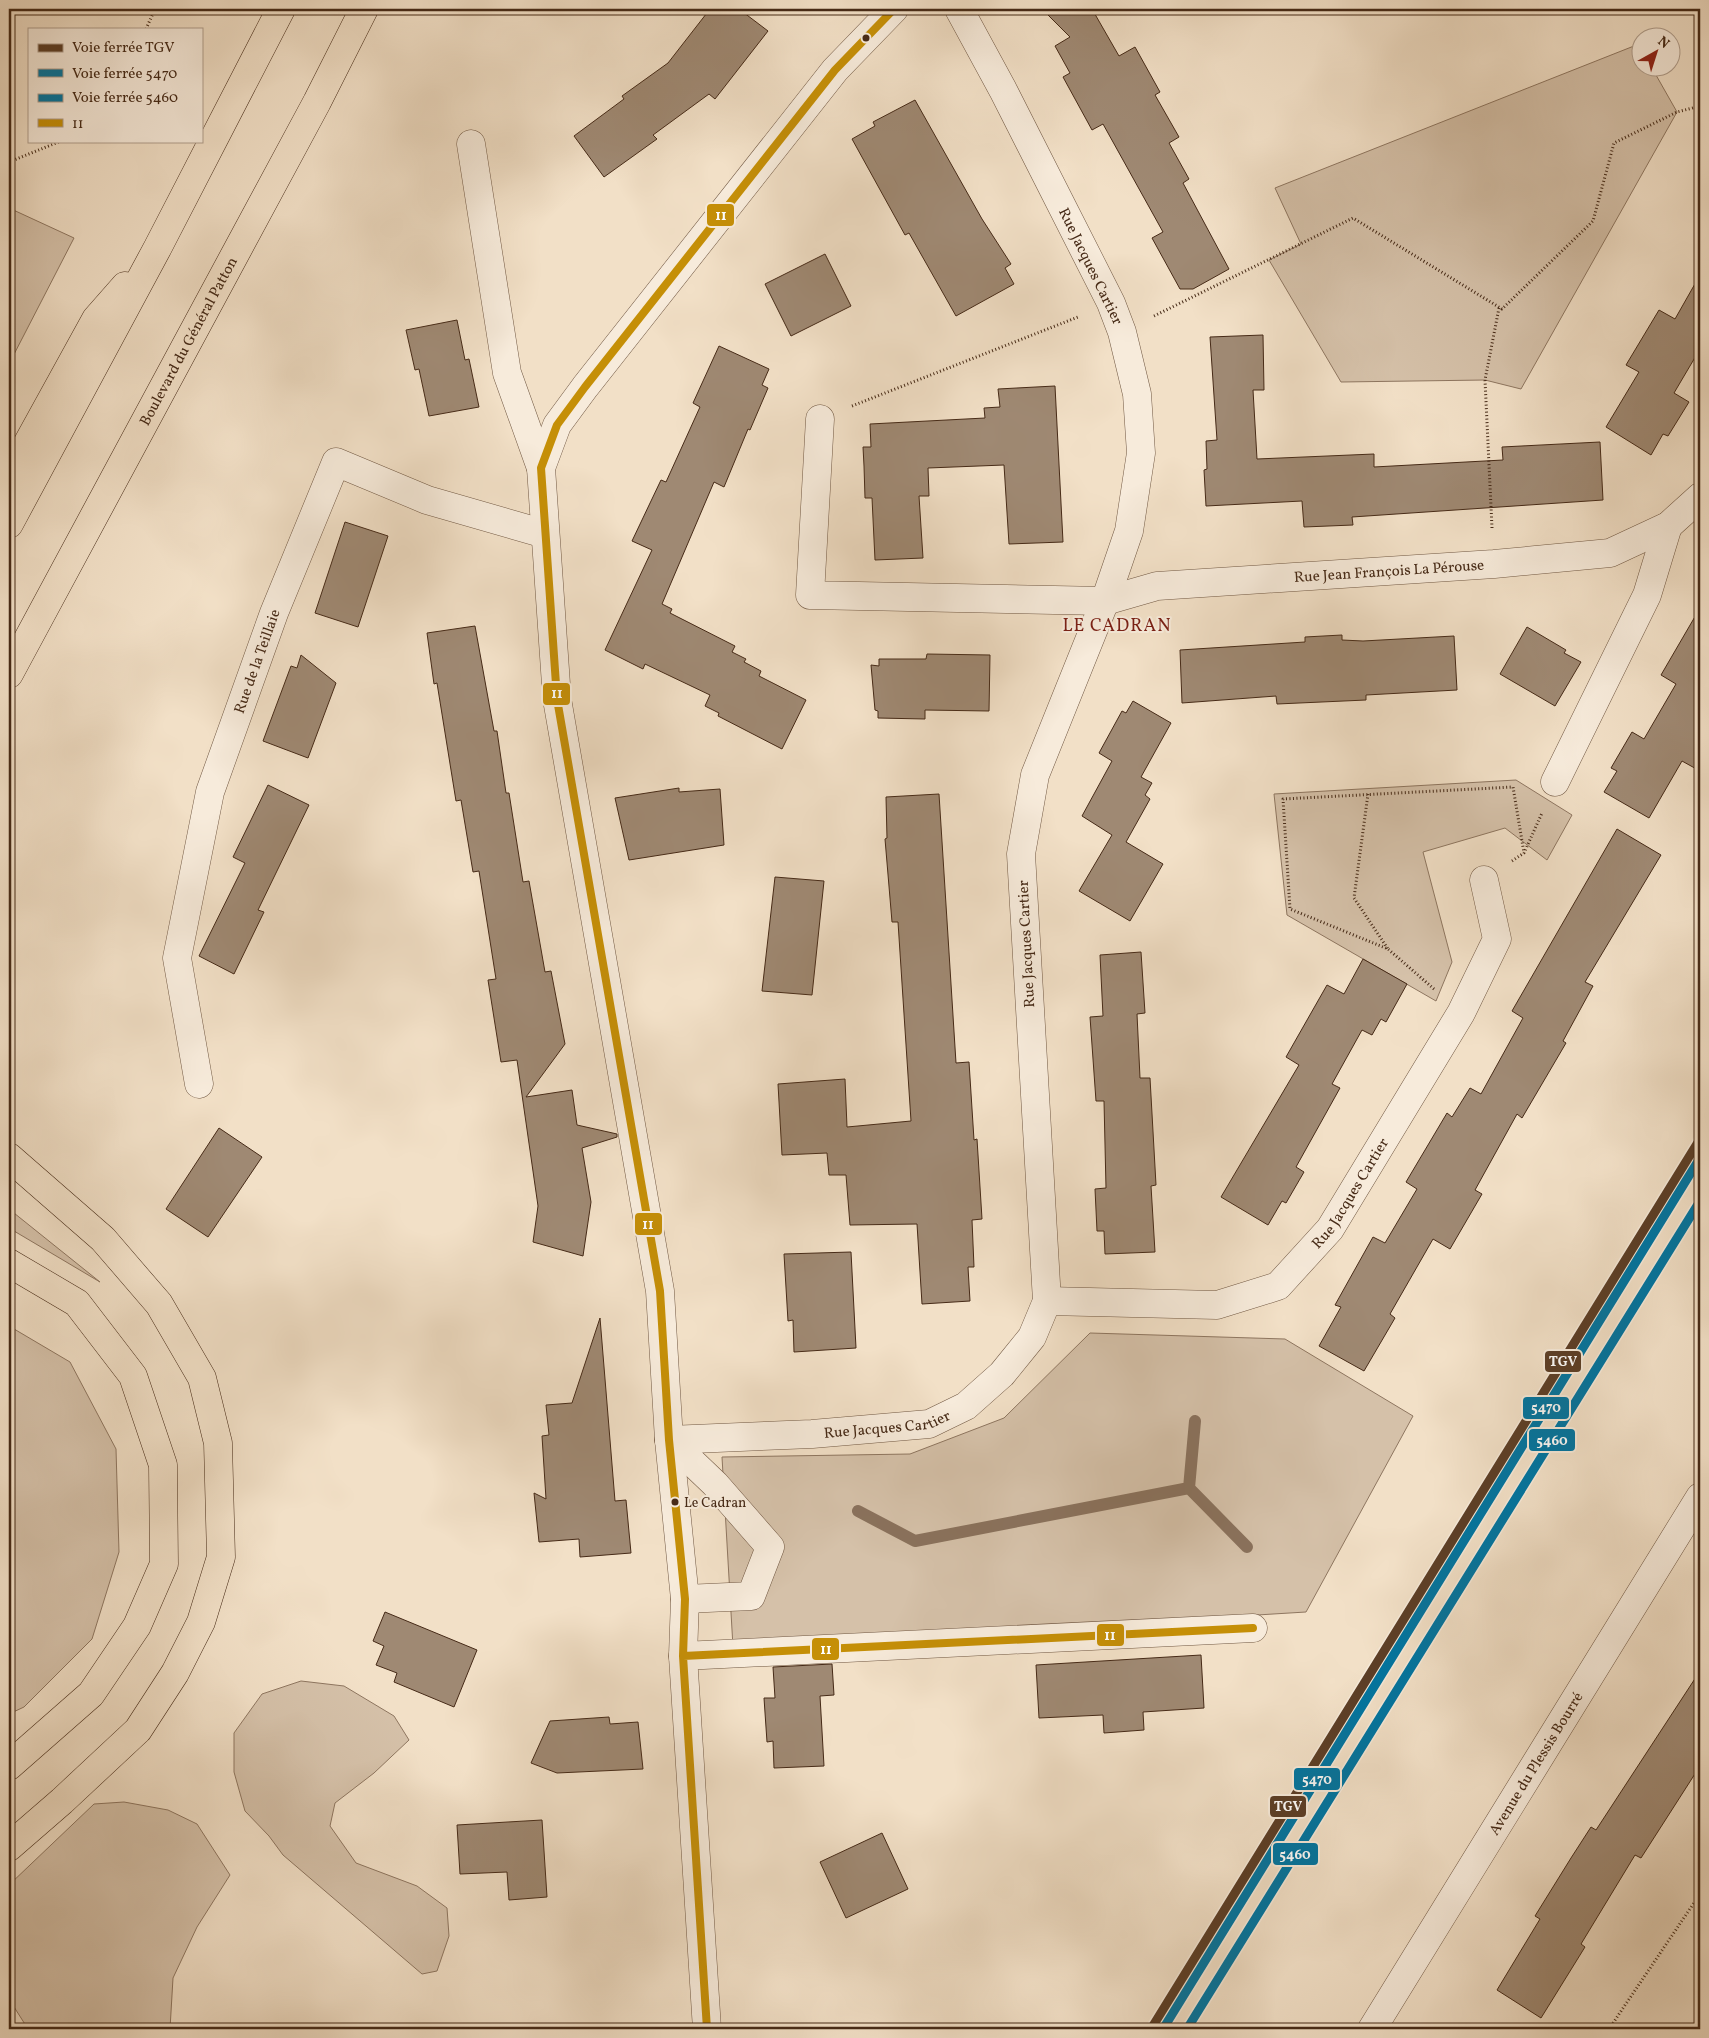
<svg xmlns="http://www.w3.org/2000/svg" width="1709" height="2038" font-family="Vollkorn,serif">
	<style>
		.green { fill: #d5c1a9; stroke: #8e7660 }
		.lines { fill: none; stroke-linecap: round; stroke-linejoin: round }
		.stream { stroke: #8a725d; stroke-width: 12 }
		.building { fill: #9f8973; stroke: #462a17 }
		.minor-casing { stroke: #715843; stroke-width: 29 }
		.highway-casing { stroke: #462a17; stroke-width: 29 }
		.path { stroke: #462a17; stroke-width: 3; stroke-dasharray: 1 2.5; stroke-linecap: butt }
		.minor { stroke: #f7ebdb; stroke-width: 28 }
		.highway { stroke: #f2e0c7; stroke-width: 28 }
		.bus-1-casing { stroke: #f7ebdb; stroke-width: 11 }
		.bus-1 { stroke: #c58f07; stroke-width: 8 }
		.rail-1-casing { stroke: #f7ebdb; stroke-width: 12 }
		.rail-2-casing { stroke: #f7ebdb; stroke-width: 12 }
		.rail-3-casing { stroke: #f7ebdb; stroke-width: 12 }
		.rail-1 { stroke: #5c3e26; stroke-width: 9 }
		.rail-2 { stroke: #0075a1; stroke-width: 9 }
		.rail-3 { stroke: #0075a1; stroke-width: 9 }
		.bus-dot { fill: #462a17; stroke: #f7ebdb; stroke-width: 2 }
		.labels { text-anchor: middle; stroke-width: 4; stroke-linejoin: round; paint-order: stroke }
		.bus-label { font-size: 14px; fill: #462a17; stroke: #f7ebdb; text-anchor: start }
		.street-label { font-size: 15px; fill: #462a17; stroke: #f7ebdb }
		.quarter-label { font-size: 18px; letter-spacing: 1px; fill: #7a1f14; stroke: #f7ebdb }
		.line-badge { stroke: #f7ebdb; stroke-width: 2 }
		.badge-label { font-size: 14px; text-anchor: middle; font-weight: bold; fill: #fff }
	</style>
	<rect width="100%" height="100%" fill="#f2e0c7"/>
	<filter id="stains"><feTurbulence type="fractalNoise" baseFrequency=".004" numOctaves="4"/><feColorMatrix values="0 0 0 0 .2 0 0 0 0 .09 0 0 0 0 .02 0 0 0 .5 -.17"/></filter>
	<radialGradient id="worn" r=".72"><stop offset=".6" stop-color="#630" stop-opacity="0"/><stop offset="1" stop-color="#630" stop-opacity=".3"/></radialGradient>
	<path class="green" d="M 1639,44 L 1641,48 L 1642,68 L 1652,68 L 1677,112 L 1521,389 L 1485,380 L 1341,382 L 1269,260 L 1301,244 L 1275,188 Z
		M 9,208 L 74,238 L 9,364 Z
		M 1516,780 L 1572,815 L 1547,860 L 1505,828 L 1423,852 L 1452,962 L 1436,1001 L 1287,915 L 1274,794 Z
		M 9,1209 L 100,1282 L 9,1228 Z
		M 9,1326 L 70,1362 L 116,1449 L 119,1552 L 92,1639 L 24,1707 L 9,1714 Z
		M 1090,1333 L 1285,1339 L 1413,1416 L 1306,1612 L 733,1647 L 722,1457 L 910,1454 L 1004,1418 Z
		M 301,1681 L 344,1686 L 394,1716 L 409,1740 L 374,1773 L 335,1803 L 330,1826 L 356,1863 L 417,1886 L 447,1908 L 449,1936 L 437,1971 L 422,1974 L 283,1855 L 269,1836 L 245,1811 L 234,1772 L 234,1733 L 262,1694 Z
		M 124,1802 L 168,1810 L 197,1824 L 230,1875 L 197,1927 L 173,1978 L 170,2029 L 28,2029 L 9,1999 L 9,1885 L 94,1804 Z"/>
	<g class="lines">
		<path class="stream" d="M 1189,1488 L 1247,1547
			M 858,1511 L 915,1541 L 1189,1488 L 1195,1421"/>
	</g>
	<path class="building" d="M 710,9 L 739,9 L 768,31 L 715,99 L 709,94 L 653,135 L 657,139 L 604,177 L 574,136 L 624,99 L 622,96 L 668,63 Z
		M 1042,9 L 1092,9 L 1119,56 L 1135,47 L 1160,92 L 1155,95 L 1179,137 L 1169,143 L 1189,179 L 1183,183 L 1229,269 L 1193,289 L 1180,289 L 1152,238 L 1163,232 L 1103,124 L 1092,130 L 1063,77 L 1070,73 L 1055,46 L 1070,37 Z
		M 915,100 L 982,219 L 1011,264 L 1005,268 L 1014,284 L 956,316 L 909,233 L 905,235 L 852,139 L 875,126 L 873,122 Z
		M 825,254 L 851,306 L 791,336 L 765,284 Z
		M 1700,275 L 1700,349 L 1674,393 L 1689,402 L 1668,436 L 1663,434 L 1651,455 L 1606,427 L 1639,372 L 1626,365 L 1659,310 L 1675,319 Z
		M 457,320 L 465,360 L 469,359 L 479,407 L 429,416 L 419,369 L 415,370 L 406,330 Z
		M 1263,335 L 1264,390 L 1253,390 L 1257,459 L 1374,454 L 1374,467 L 1503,460 L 1502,447 L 1600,442 L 1603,500 L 1352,517 L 1353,525 L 1304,527 L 1302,501 L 1206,506 L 1204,470 L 1207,469 L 1206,441 L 1217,440 L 1210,337 Z
		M 719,346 L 769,369 L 762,385 L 768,388 L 750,430 L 748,429 L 724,487 L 714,482 L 662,604 L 672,609 L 670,613 L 735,646 L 732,652 L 746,659 L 744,662 L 761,671 L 759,676 L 806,700 L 782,749 L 718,716 L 719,713 L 705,706 L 710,695 L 645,664 L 643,669 L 605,650 L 652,550 L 632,541 L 661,480 L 666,482 L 700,407 L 693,403 Z
		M 1055,386 L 1063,542 L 1009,544 L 1004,465 L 928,468 L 929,496 L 919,496 L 923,558 L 875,560 L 872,498 L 865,498 L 864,466 L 863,447 L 871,447 L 870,424 L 985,418 L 984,408 L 1000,407 L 998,389 Z
		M 345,522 L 388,536 L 358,627 L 315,613 Z
		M 1700,608 L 1700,771 L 1682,761 L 1649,818 L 1604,792 L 1617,771 L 1611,768 L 1632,732 L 1644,739 L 1676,684 L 1661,675 Z
		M 475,626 L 494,731 L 497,731 L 506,793 L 509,793 L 523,882 L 529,881 L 545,972 L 551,971 L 565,1044 L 526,1097 L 572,1090 L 577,1125 L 617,1134 L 617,1137 L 582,1148 L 591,1202 L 583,1256 L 533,1242 L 538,1206 L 517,1060 L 501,1062 L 488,980 L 496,979 L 479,871 L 473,872 L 461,800 L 456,801 L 437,683 L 434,684 L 427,633 Z
		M 1527,627 L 1566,650 L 1564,653 L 1581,662 L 1555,706 L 1500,674 Z
		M 1342,635 L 1342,640 L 1363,641 L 1454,636 L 1457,690 L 1366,695 L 1366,700 L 1277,704 L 1276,696 L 1182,703 L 1180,650 L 1305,642 L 1305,637 Z
		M 927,654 L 990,655 L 989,711 L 925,710 L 925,719 L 878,718 L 878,711 L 875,710 L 871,665 L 879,666 L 879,659 L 926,659 Z
		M 301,655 L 336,683 L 308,758 L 263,741 L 291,666 L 297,668 Z
		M 1133,701 L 1171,723 L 1141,777 L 1152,783 L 1145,795 L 1150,799 L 1126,842 L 1163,864 L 1130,921 L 1079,891 L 1112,835 L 1082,816 L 1112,761 L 1099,753 L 1122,711 L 1126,713 Z
		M 268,785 L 309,805 L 258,910 L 264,912 L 234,974 L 199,956 L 245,863 L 233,857 Z
		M 679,788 L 679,792 L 720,789 L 724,845 L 629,860 L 615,798 Z
		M 939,794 L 956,1063 L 969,1062 L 974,1140 L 977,1139 L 982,1219 L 972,1220 L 974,1267 L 968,1267 L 970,1301 L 922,1304 L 917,1224 L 850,1225 L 846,1175 L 829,1175 L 827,1153 L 782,1155 L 778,1084 L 845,1079 L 847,1127 L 911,1121 L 898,922 L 892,922 L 885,839 L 887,838 L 886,797 Z
		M 1617,829 L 1661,855 L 1585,982 L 1593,986 L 1563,1041 L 1566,1043 L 1522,1118 L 1517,1114 L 1475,1190 L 1482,1194 L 1450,1249 L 1433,1239 L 1390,1314 L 1395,1318 L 1364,1371 L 1319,1346 L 1341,1307 L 1335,1305 L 1373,1237 L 1385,1243 L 1417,1189 L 1406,1182 L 1447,1113 L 1452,1117 L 1470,1088 L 1481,1094 L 1523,1018 L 1512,1011 Z
		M 775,877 L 824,881 L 812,995 L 762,991 Z
		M 1141,952 L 1145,1013 L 1137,1014 L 1140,1078 L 1150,1078 L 1156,1185 L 1151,1186 L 1155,1252 L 1105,1254 L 1104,1231 L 1097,1231 L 1095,1189 L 1106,1188 L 1104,1101 L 1096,1101 L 1090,1017 L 1103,1016 L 1100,955 Z
		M 1363,959 L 1407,984 L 1386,1022 L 1381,1019 L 1372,1035 L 1362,1030 L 1332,1084 L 1340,1088 L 1296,1167 L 1304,1172 L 1286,1203 L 1282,1201 L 1268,1225 L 1221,1197 L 1299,1065 L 1286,1057 L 1327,985 L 1344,994 Z
		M 219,1128 L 262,1157 L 208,1237 L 166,1209 Z
		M 851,1252 L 856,1348 L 794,1352 L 793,1320 L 788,1321 L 784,1254 Z
		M 600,1318 L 615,1501 L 626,1500 L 631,1553 L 580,1557 L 579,1539 L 539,1542 L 534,1493 L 546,1499 L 542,1436 L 549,1435 L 546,1405 L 572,1403 Z
		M 385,1612 L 477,1650 L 454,1707 L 394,1682 L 397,1673 L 376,1665 L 384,1646 L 373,1641 Z
		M 1201,1655 L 1204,1708 L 1143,1712 L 1144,1730 L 1104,1733 L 1103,1715 L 1039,1718 L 1036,1665 Z
		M 832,1664 L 834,1695 L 820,1696 L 824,1766 L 774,1768 L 773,1741 L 767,1742 L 764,1698 L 775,1698 L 773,1667 Z
		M 1700,1671 L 1700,1766 L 1641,1858 L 1635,1855 L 1581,1944 L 1585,1947 L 1541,2018 L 1497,1990 L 1540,1919 L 1535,1916 L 1571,1858 L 1591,1827 L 1596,1830 Z
		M 609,1717 L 610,1724 L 638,1722 L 643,1769 L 557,1773 L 531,1763 L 550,1721 Z
		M 542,1820 L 547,1897 L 509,1900 L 507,1872 L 460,1874 L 457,1825 Z
		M 882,1833 L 908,1889 L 846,1918 L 820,1862 Z"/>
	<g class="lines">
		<g class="minor-casing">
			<g id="minor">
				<path d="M 471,144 L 507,373 L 541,468"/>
				<path id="s1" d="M 820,419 L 810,595 L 1105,601 L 1157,586 L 1494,564 L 1610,553 L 1668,526 L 1700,497"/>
				<path d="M 1555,782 L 1647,595 L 1668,526"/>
				<path id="s2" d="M 199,1084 L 177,958 L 210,792 L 274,613 L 336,462 L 427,500 L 545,534"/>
				<path id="s3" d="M 1047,1301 L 1217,1305 L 1278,1286 L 1330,1229 L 1461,1013 L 1497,939 L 1484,880"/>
				<path id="s4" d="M 669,1440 L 812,1434 L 929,1424 L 966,1406 L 1002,1374 L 1032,1337 L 1047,1301 L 1021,854 L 1035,775 L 1105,601 L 1129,531 L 1141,453 L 1137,394 L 1122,332 L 1111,303 L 1003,90 L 959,9"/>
				<path d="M 669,1440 L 715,1484 L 770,1547 L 751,1596 L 685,1599"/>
				<path d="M 683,1656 L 1253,1628"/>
				<path d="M 707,2029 L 683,1656 L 685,1599 L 669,1440 L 660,1291 L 557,699 L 541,468 L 557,425 L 585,387 L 835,70 L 894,9"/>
				<path id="s5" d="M 1372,2029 L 1700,1497"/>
			</g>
		</g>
		<g class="highway-casing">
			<g id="highway">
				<path d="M 9,477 L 96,319 L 125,286"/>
				<path d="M 9,524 L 158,247 L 281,9"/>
				<path id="s6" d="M 9,674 L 317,102 L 364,9"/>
				<path d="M 9,1157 L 103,1239 L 159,1304 L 202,1378 L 218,1443 L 221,1557 L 201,1622 L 175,1673 L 138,1730 L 62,1801 L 9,1847"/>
				<path d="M 9,1263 L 77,1303 L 133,1376 L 163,1465 L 164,1564 L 137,1626 L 91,1694 L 9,1766"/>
			</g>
		</g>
		<path class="path" d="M 146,29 L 155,9
			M 9,162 L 61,141
			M 1154,316 L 1353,218 L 1502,309 L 1593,221 L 1614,143 L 1677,112 L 1700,106
			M 852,406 L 1078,317
			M 1492,528 L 1485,380 L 1499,308
			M 1368,794 L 1354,898 L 1388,949
			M 1512,861 L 1524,853 L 1542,813
			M 1434,989 L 1388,949 L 1290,909 L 1283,799 L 1513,787 L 1524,853
			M 1609,2029 L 1700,1894"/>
		<use href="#minor" class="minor"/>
		<use href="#highway" class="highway"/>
		<g class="bus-1-casing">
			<path id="bus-1" d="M 683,1656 L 1253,1628
				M 707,2029 L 683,1656 L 685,1599 L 669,1440 L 660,1291 L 557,699 L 541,468 L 557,425 L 585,387 L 835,70 L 894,9"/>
		</g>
		<use href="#bus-1" class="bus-1"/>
		<g class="rail-1-casing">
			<path id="rail-1" d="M 1151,2029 L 1700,1139"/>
		</g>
		<g class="rail-2-casing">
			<path id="rail-2" d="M 1163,2029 L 1700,1158"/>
		</g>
		<g class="rail-3-casing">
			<path id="rail-3" d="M 1187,2029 L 1700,1201"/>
		</g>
		<use href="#rail-1" class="rail-1"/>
		<use href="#rail-2" class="rail-2"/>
		<use href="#rail-3" class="rail-3"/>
	</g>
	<g class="bus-dot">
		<circle cx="866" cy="38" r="4.5"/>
		<circle cx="675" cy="1502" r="4.5"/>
	</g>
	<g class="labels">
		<g class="bus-label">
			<text x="684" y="1507">Le Cadran</text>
		</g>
		<g class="street-label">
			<text transform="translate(1091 266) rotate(64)" y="5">Rue Jacques Cartier</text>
			<text dy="5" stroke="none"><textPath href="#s6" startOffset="378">Boulevard du Général Patton</textPath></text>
			<text dy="5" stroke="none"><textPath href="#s1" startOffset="758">Rue Jean François La Pérouse</textPath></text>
			<text dy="5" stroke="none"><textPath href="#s2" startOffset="436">Rue de la Teillaie</textPath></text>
			<text transform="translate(1026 944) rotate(-93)" y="5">Rue Jacques Cartier</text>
			<text dy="5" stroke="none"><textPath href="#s3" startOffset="352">Rue Jacques Cartier</textPath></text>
			<text dy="5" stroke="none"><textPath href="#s4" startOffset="219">Rue Jacques Cartier</textPath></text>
			<text dy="5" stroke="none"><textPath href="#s5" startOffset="312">Avenue du Plessis Bourré</textPath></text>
		</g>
		<g class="quarter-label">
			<text x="1117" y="631">LE CADRAN</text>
		</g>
	</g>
	<g class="line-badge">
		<rect x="706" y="203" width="29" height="24" rx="5" fill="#c58f07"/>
		<rect x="542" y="682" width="29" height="24" rx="5" fill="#c58f07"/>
		<rect x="634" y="1212" width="29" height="24" rx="5" fill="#c58f07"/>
		<rect x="1544" y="1350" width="38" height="23" rx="5" fill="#5c3e26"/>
		<rect x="1522" y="1396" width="48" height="24" rx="5" fill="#0075a1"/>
		<rect x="1528" y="1428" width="48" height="24" rx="5" fill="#0075a1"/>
		<rect x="1096" y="1623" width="29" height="24" rx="5" fill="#c58f07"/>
		<rect x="811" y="1637" width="29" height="24" rx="5" fill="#c58f07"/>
		<rect x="1293" y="1767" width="48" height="24" rx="5" fill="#0075a1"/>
		<rect x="1269" y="1795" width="38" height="23" rx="5" fill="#5c3e26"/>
		<rect x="1272" y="1842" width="47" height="24" rx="5" fill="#0075a1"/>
	</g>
	<g class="badge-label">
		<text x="721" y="220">11</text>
		<text x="557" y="698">11</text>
		<text x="648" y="1229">11</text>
		<text x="1563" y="1366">TGV</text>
		<text x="1546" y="1412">5470</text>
		<text x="1552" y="1445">5460</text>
		<text x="1110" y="1640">11</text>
		<text x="826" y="1654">11</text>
		<text x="1317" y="1784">5470</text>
		<text x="1288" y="1811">TGV</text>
		<text x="1295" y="1859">5460</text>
	</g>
	<rect width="1709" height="2038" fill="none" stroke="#f2e0c7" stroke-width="30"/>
	<rect x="10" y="10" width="1689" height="2018" fill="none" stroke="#462a17" stroke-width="2.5"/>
	<rect x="15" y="15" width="1679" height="2008" fill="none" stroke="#462a17"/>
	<rect x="28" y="28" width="175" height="115" fill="#f7ebdb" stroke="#b09e8d"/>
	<rect x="38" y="44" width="25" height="8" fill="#5c3e26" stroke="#b09e8d"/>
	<text x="72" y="52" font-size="15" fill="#462a17">Voie ferrée TGV</text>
	<rect x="38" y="69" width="25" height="8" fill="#0075a1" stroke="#b09e8d"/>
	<text x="72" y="78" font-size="15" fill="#462a17">Voie ferrée 5470</text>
	<rect x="38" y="94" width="25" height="8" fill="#0075a1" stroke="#b09e8d"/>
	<text x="72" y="102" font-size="15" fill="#462a17">Voie ferrée 5460</text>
	<rect x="38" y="119" width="25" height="8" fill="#c58f07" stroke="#b09e8d"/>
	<text x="72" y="128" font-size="15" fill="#462a17">11</text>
	<g transform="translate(1656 52) rotate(39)"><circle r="24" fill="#f7ebdb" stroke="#b09e8d"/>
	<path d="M0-4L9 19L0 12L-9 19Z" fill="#8f2418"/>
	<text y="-8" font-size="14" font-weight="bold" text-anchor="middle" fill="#462a17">N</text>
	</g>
	<rect width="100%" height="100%" filter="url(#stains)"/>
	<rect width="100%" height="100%" fill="url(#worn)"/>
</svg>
